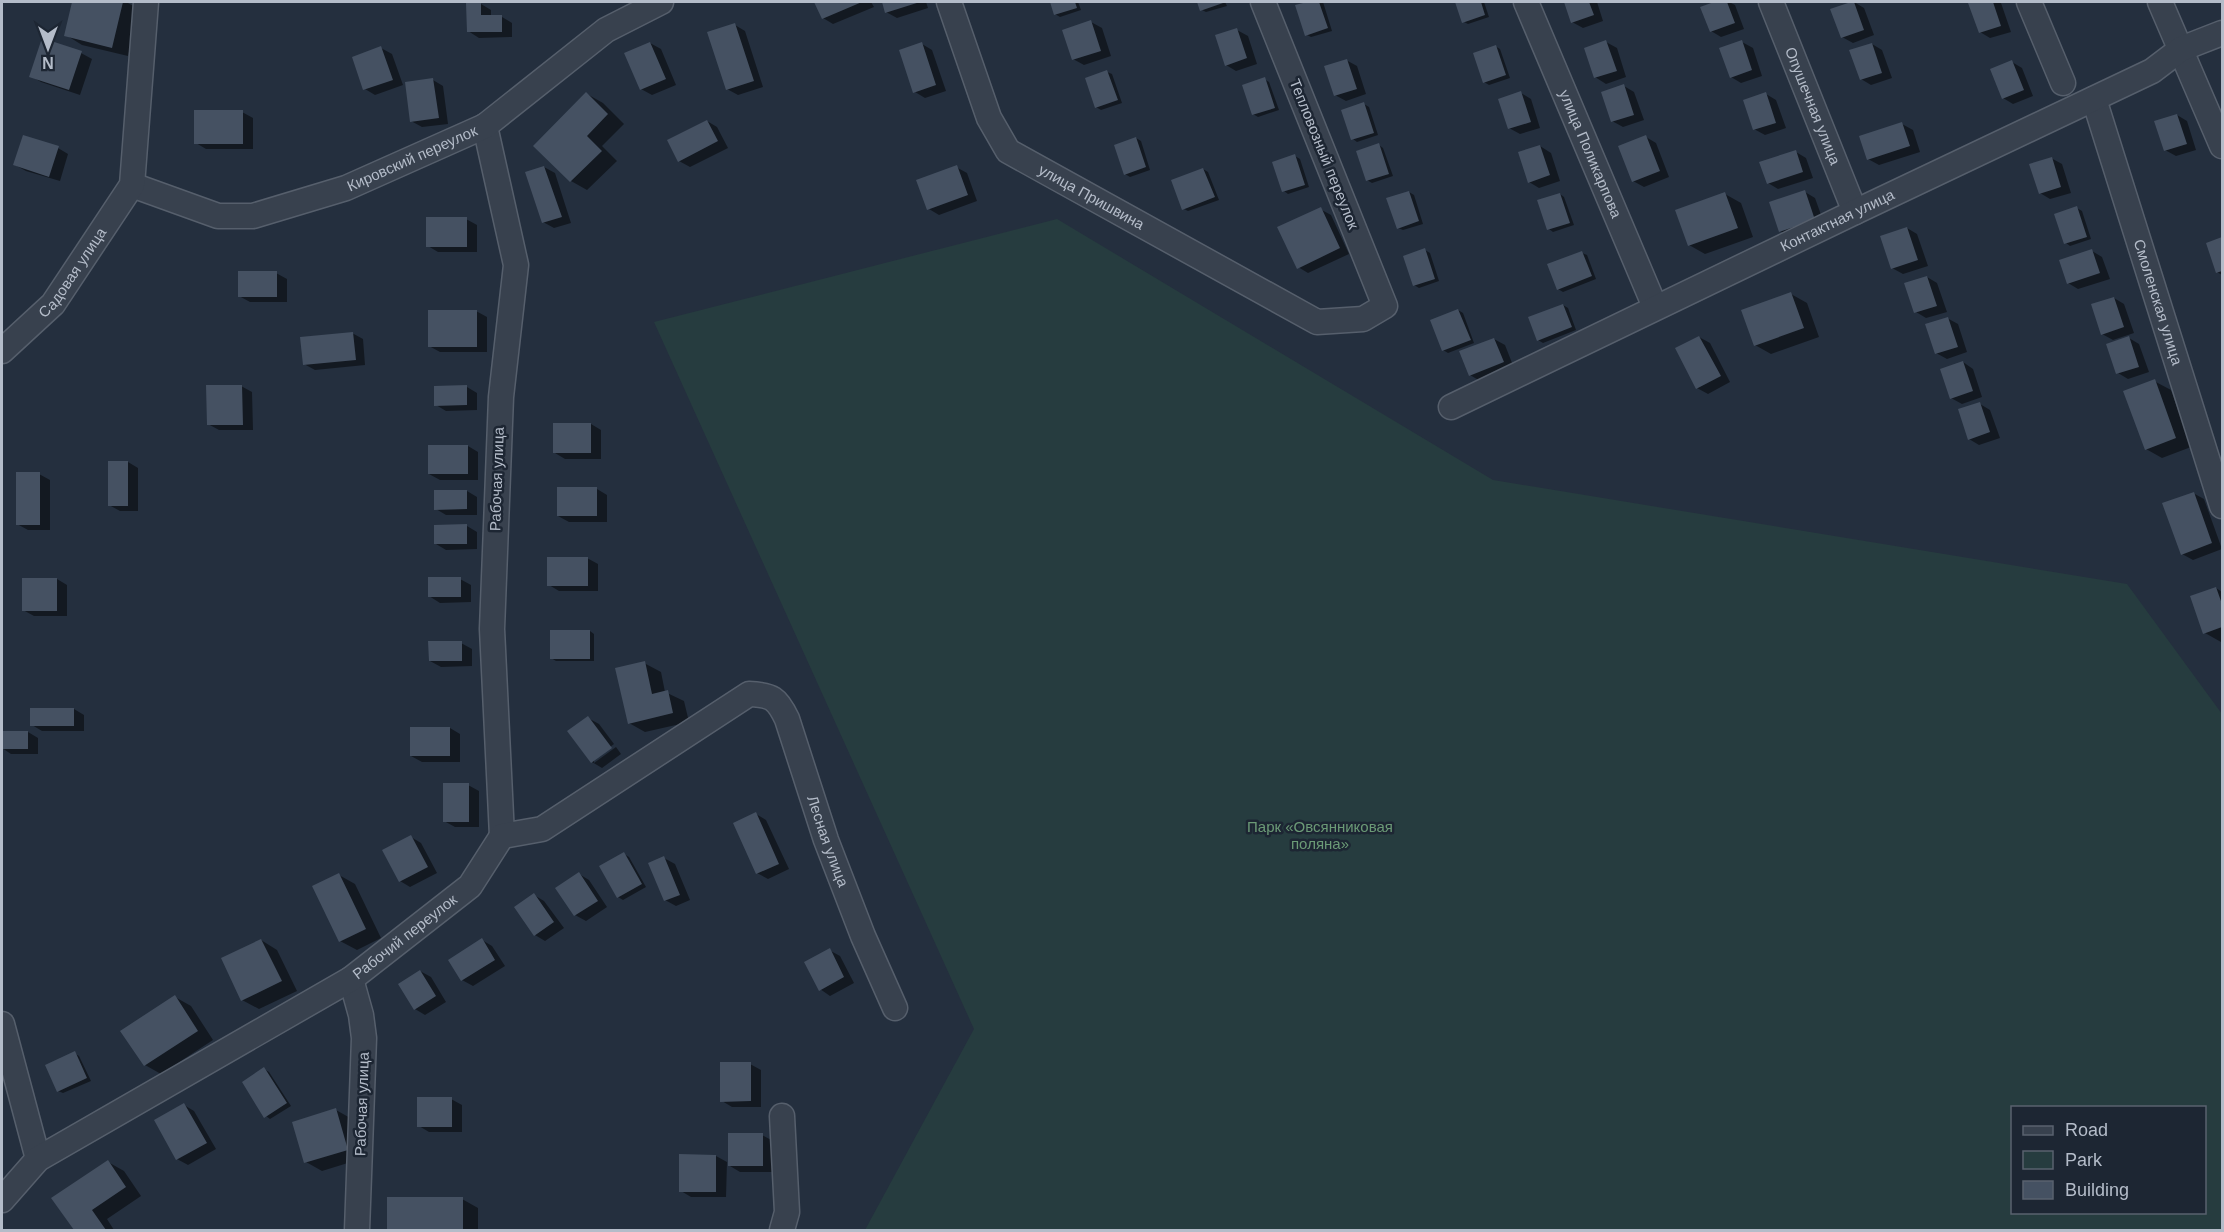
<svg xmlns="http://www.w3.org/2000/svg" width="2224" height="1232" font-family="Helvetica,sans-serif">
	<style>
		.green { fill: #263c3f; fill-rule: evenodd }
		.shadow { fill: #0007 }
		.building { fill: #455162 }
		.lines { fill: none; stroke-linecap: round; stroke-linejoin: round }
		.minor-casing { stroke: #565f6c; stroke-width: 27 }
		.minor { stroke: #38414e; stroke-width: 24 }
		.labels { text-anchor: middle; stroke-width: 5; stroke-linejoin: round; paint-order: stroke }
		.street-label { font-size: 15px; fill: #b4bcc9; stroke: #1d2633 }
		.park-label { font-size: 15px; fill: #6b9a76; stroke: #1d2633 }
	</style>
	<rect width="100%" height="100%" fill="#242f3e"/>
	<path class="green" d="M 1057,219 L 1493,480 L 2127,584 L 2222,714 L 2222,1230 L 865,1230 L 974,1029 L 654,322 ZM 2012,1108 L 2204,1108 L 2204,1212 L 2012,1212 Z"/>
	<path class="shadow" d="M 74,2 L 126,2 L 139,9 L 128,56 L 82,45 L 66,35 Z
		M 816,2 L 871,2 L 874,7 L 833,24 L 823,18 Z
		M 883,2 L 926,2 L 928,8 L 897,18 L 886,12 Z
		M 1051,2 L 1078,2 L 1081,10 L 1060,17 L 1055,14 Z
		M 1199,2 L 1225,2 L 1227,6 L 1206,12 L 1202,10 Z
		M 1312,2 L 1323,2 L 1332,31 L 1311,37 L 1307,35 L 1297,6 Z
		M 1457,2 L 1484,2 L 1489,17 L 1468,24 L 1464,22 Z
		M 1566,2 L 1597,2 L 1603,21 L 1583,28 L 1572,22 Z
		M 1718,2 L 1729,2 L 1735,5 L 1744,29 L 1721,37 L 1711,31 L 1702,8 Z
		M 1854,2 L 1864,8 L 1874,35 L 1853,43 L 1842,37 Z
		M 1977,2 L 2001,3 L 2011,32 L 1990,38 L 1980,32 L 1970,4 Z
		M 468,4 L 481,4 L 491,10 L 491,17 L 502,17 L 512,23 L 512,37 L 479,38 L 468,31 Z
		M 1091,22 L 1102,28 L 1111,56 L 1084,65 L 1073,59 Z
		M 735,25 L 745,31 L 763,87 L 738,95 L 727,89 Z
		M 1237,30 L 1248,36 L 1257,64 L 1236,71 L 1226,65 Z
		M 1606,42 L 1617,48 L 1626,77 L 1606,84 L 1595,77 Z
		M 1742,42 L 1753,48 L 1762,76 L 1741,83 L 1731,77 Z
		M 650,43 L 661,49 L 676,85 L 652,95 L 641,89 Z
		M 922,44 L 932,50 L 946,91 L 925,98 L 915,92 Z
		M 1872,44 L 1882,50 L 1892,78 L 1871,85 L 1861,79 Z
		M 1495,46 L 1500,49 L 1510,78 L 1489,85 L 1484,82 Z
		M 381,48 L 392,54 L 403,85 L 375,95 L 365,89 Z
		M 81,53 L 92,59 L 80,95 L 41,82 L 31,76 Z
		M 1346,60 L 1357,66 L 1366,94 L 1346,101 L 1335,95 Z
		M 2012,62 L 2022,68 L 2033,96 L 2013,104 L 2003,98 Z
		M 1107,72 L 1112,74 L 1122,103 L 1101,110 L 1096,107 Z
		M 1264,79 L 1269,82 L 1279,110 L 1258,117 L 1253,114 Z
		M 433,80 L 443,86 L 448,124 L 422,127 L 411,121 Z
		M 1624,86 L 1634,92 L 1644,120 L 1623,127 L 1612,121 Z
		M 1521,93 L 1531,99 L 1540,128 L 1520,134 L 1509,128 Z
		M 587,94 L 603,103 L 624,124 L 602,146 L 617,161 L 587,190 L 571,181 L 536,146 Z
		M 1766,94 L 1776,100 L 1786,128 L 1765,135 L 1754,129 Z
		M 1364,104 L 1369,107 L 1378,135 L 1357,142 L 1353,139 Z
		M 242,112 L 253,118 L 253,149 L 206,149 L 196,143 Z
		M 2177,115 L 2187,121 L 2196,150 L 2176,156 L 2165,150 Z
		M 707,121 L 717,127 L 728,148 L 690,167 L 679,161 Z
		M 1902,124 L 1913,130 L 1920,152 L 1879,165 L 1868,159 Z
		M 1646,137 L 1656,143 L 1669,177 L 1644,187 L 1633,181 Z
		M 1136,138 L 1141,141 L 1150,170 L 1130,177 L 1125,174 Z
		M 1379,145 L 1383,148 L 1393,176 L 1372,183 L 1367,180 Z
		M 1540,146 L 1551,153 L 1560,181 L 1539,188 L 1529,182 Z
		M 58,148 L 68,154 L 60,181 L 26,171 L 15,165 Z
		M 1796,152 L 1806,158 L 1813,178 L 1778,189 L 1768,183 Z
		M 1295,156 L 1300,159 L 1309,187 L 1288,194 L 1284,191 Z
		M 2051,158 L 2062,164 L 2071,193 L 2050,199 L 2040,193 Z
		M 544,167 L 555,173 L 571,223 L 554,228 L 543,222 Z
		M 956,167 L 967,173 L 977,201 L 939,215 L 929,209 Z
		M 1203,169 L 1208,172 L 1219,200 L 1188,211 L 1184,209 Z
		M 1409,192 L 1414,195 L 1423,224 L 1403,230 L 1398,228 Z
		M 1805,192 L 1815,198 L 1825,226 L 1791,237 L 1780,231 Z
		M 1560,194 L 1564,197 L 1574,225 L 1553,232 L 1549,229 Z
		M 1725,194 L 1741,203 L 1753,237 L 1705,254 L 1689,245 Z
		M 2077,208 L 2082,211 L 2091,239 L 2070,246 L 2066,243 Z
		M 1320,209 L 1331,215 L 1349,254 L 1308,273 L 1298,267 Z
		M 466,219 L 477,225 L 477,252 L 438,252 L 428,246 Z
		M 1907,228 L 1917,234 L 1928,266 L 1903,274 L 1892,268 Z
		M 2222,239 L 2222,275 L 2217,272 L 2208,244 Z
		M 1425,250 L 1430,253 L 1439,281 L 1419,288 L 1414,285 Z
		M 2092,251 L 2102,257 L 2110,279 L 2078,289 L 2068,283 Z
		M 1582,253 L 1587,255 L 1596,279 L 1563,292 L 1558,289 Z
		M 276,273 L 287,279 L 287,302 L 250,302 L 239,296 Z
		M 1927,277 L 1937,283 L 1947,312 L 1926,318 L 1916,312 Z
		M 1791,294 L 1807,303 L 1819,337 L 1771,354 L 1755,345 Z
		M 2114,298 L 2124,304 L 2134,333 L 2113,340 L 2102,334 Z
		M 1563,305 L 1568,308 L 1576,330 L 1543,343 L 1538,340 Z
		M 1458,310 L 1463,313 L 1474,343 L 1448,353 L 1443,350 Z
		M 476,311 L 487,317 L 487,352 L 440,352 L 429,346 Z
		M 1947,318 L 1958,324 L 1967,352 L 1947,359 L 1936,353 Z
		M 352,333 L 363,339 L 365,365 L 315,370 L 304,364 Z
		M 1699,337 L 1710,343 L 1730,382 L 1708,394 L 1697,388 Z
		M 2129,338 L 2139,344 L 2149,372 L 2128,379 L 2118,373 Z
		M 1494,339 L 1505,345 L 1514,368 L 1480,381 L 1470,375 Z
		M 1963,362 L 1973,369 L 1982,397 L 1962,404 L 1951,398 Z
		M 2154,381 L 2171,390 L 2191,447 L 2162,458 L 2146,449 Z
		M 241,386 L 252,392 L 253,430 L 219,430 L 208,424 Z
		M 467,387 L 477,393 L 477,410 L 446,411 L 436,405 Z
		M 1980,404 L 1990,410 L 2000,438 L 1979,445 L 1969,439 Z
		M 555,424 L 591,424 L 601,430 L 601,459 L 565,459 L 555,453 Z
		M 468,446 L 478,452 L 478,480 L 440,480 L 429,474 Z
		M 128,462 L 138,468 L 138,511 L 120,511 L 109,505 Z
		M 39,474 L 50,480 L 50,530 L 28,530 L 17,524 Z
		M 597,489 L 607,495 L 607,522 L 569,522 L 558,516 Z
		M 467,491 L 477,497 L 477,515 L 446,515 L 436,509 Z
		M 2193,493 L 2204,499 L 2222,549 L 2193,560 L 2182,554 Z
		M 467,526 L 477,532 L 477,549 L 446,550 L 436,544 Z
		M 587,558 L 598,564 L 598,591 L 559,591 L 549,585 Z
		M 57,579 L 67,585 L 67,616 L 34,616 L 23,610 Z
		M 460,579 L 471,585 L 471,602 L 440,603 L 429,596 Z
		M 2216,588 L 2222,592 L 2222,642 L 2221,642 L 2205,633 Z
		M 590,631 L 594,634 L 594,661 L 556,661 L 551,658 Z
		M 461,643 L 472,649 L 472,666 L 441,667 L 430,661 Z
		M 644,663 L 661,672 L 665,692 L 684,701 L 689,722 L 645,732 L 629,723 Z
		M 74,709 L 84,715 L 84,731 L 42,731 L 32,725 Z
		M 588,718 L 599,724 L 614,744 L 594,759 L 594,763 L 616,747 L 621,754 L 602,768 L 592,762 Z
		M 450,728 L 460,734 L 460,762 L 422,762 L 411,756 Z
		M 2,732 L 28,732 L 38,738 L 38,754 L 11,754 L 2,748 Z
		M 468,785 L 479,791 L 479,827 L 455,827 L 444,821 Z
		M 756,814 L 766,820 L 789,869 L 768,879 L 757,873 Z
		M 411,837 L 421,843 L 437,873 L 410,887 L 400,881 Z
		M 624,854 L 629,857 L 646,887 L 623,900 L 618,897 Z
		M 664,858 L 675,864 L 690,900 L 676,906 L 665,900 Z
		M 579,874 L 589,880 L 607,907 L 586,921 L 575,915 L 557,888 Z
		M 339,875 L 355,884 L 381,938 L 357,950 L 340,941 Z
		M 534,895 L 544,901 L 564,928 L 545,941 L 535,935 Z
		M 261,940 L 277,950 L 297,991 L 259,1009 L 242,1000 Z
		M 482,940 L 492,946 L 505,966 L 473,986 L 462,980 L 450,960 Z
		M 829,950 L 840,956 L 854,983 L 830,996 L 820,989 Z
		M 420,971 L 431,977 L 446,1002 L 425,1015 L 415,1009 Z
		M 175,997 L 191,1006 L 213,1040 L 161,1074 L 145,1065 Z
		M 74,1053 L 79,1056 L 91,1081 L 63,1093 L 58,1091 Z
		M 750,1064 L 761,1070 L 761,1107 L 732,1107 L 722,1101 Z
		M 264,1069 L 269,1072 L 291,1106 L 270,1119 L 266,1116 Z
		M 451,1099 L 462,1105 L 462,1132 L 429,1132 L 419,1126 Z
		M 184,1105 L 194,1111 L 216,1149 L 188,1165 L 177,1159 Z
		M 336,1110 L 352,1119 L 364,1158 L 322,1171 L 306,1162 Z
		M 762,1135 L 773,1141 L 773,1172 L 740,1172 L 730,1166 Z
		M 681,1156 L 716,1156 L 727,1162 L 726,1197 L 691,1197 L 681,1191 Z
		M 108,1162 L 124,1171 L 141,1196 L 107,1219 L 114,1230 L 75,1230 L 53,1198 Z
		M 389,1199 L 462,1199 L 478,1208 L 478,1230 L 389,1230 Z"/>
	<path class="building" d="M 72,2 L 123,2 L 112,48 L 64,36 Z
		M 814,2 L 862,2 L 822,19 Z
		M 882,2 L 920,2 L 885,13 Z
		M 1050,2 L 1075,2 L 1077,8 L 1054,15 Z
		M 1197,2 L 1222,2 L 1223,3 L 1200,11 Z
		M 1307,2 L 1319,2 L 1328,28 L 1305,36 L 1295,5 Z
		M 1455,2 L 1481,2 L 1485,15 L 1462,23 Z
		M 1564,2 L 1589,2 L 1594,15 L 1571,23 Z
		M 1714,2 L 1727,2 L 1735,23 L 1710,32 L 1700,7 Z
		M 1851,2 L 1854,2 L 1864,30 L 1841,38 L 1830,9 Z
		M 1972,2 L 1993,2 L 2001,26 L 1979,33 L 1968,3 Z
		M 466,3 L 481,3 L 481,15 L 502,15 L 502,32 L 467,32 Z
		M 1091,20 L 1101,51 L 1072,60 L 1062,30 Z
		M 735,23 L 754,81 L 726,90 L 707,32 Z
		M 1237,28 L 1247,58 L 1225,66 L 1215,35 Z
		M 42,38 L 82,51 L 69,90 L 29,77 Z
		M 1606,40 L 1617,71 L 1594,78 L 1584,48 Z
		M 1742,40 L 1752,70 L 1730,78 L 1719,48 Z
		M 650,42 L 666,79 L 640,90 L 624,53 Z
		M 922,42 L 936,85 L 913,93 L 899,50 Z
		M 1872,43 L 1882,73 L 1860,80 L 1849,50 Z
		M 1496,45 L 1506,75 L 1483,83 L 1473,53 Z
		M 381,46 L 393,80 L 363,90 L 352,57 Z
		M 1347,59 L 1357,89 L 1334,96 L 1324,66 Z
		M 2012,60 L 2024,90 L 2002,99 L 1990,69 Z
		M 1107,70 L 1118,100 L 1095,108 L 1085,78 Z
		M 1265,77 L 1275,108 L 1252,115 L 1242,85 Z
		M 433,78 L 439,118 L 410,122 L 405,82 Z
		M 1624,84 L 1634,115 L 1611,122 L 1601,92 Z
		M 1521,91 L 1531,122 L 1508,129 L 1498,99 Z
		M 586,92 L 608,114 L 587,136 L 602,151 L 570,182 L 533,146 Z
		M 1766,92 L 1776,123 L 1753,130 L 1743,100 Z
		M 1364,102 L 1374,133 L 1351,140 L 1341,110 Z
		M 194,110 L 243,110 L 243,144 L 194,144 Z
		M 2177,114 L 2187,144 L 2164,151 L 2154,121 Z
		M 707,120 L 718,141 L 678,162 L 667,140 Z
		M 1902,122 L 1910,146 L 1867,160 L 1859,136 Z
		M 23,135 L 59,146 L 49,177 L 13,165 Z
		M 1646,135 L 1660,171 L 1632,182 L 1618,146 Z
		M 1136,137 L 1146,167 L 1124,175 L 1114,145 Z
		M 1379,143 L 1389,174 L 1366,181 L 1356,151 Z
		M 1540,145 L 1550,175 L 1528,183 L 1518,152 Z
		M 1796,150 L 1803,172 L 1767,184 L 1759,162 Z
		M 1295,154 L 1305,185 L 1282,192 L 1272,162 Z
		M 2052,157 L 2061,187 L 2039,194 L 2029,164 Z
		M 957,165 L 968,195 L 927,210 L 916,180 Z
		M 544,166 L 562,217 L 542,223 L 525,172 Z
		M 1203,168 L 1215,197 L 1182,210 L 1171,180 Z
		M 1805,190 L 1815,220 L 1779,232 L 1769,202 Z
		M 1409,191 L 1419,221 L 1397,229 L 1386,198 Z
		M 1725,192 L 1738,228 L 1688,246 L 1675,210 Z
		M 1560,193 L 1570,223 L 1547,230 L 1537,200 Z
		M 2077,206 L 2087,237 L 2064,244 L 2054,214 Z
		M 1321,207 L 1340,248 L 1297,269 L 1277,227 Z
		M 426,217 L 467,217 L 467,247 L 426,247 Z
		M 1907,227 L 1918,260 L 1891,269 L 1880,236 Z
		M 2222,237 L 2222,271 L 2216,273 L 2206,243 Z
		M 1425,248 L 1435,279 L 1413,286 L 1403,256 Z
		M 2092,249 L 2100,273 L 2067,284 L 2059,260 Z
		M 1582,251 L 1592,276 L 1557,290 L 1547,264 Z
		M 238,271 L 277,271 L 277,297 L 238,297 Z
		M 1927,276 L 1937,306 L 1914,313 L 1904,283 Z
		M 1791,292 L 1804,328 L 1754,346 L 1741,310 Z
		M 2114,297 L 2124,327 L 2101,335 L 2091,304 Z
		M 1563,304 L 1572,327 L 1537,341 L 1528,317 Z
		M 1458,309 L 1471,340 L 1442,351 L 1430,320 Z
		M 428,310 L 477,310 L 477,347 L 428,347 Z
		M 1948,317 L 1958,347 L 1935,354 L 1925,324 Z
		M 353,332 L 356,360 L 303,365 L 300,337 Z
		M 1699,336 L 1721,376 L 1696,389 L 1675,348 Z
		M 2129,336 L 2139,367 L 2116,374 L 2106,344 Z
		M 1494,338 L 1504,362 L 1469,376 L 1459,351 Z
		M 1963,361 L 1973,391 L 1950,399 L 1940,369 Z
		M 2155,379 L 2176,438 L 2145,450 L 2123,391 Z
		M 206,385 L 242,385 L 243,425 L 207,425 Z
		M 467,385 L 467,405 L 434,406 L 434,386 Z
		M 1980,402 L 1990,432 L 1968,440 L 1958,409 Z
		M 553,423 L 591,423 L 591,453 L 553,453 Z
		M 428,445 L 468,445 L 468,474 L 428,474 Z
		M 108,461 L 128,461 L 128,506 L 108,506 Z
		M 16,472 L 40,472 L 40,525 L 16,525 Z
		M 557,487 L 597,487 L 597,516 L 557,516 Z
		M 434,490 L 467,490 L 467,509 L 434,510 Z
		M 2194,492 L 2212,543 L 2181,555 L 2162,503 Z
		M 467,524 L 467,544 L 434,544 L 434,525 Z
		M 547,557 L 588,557 L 588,586 L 547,586 Z
		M 428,577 L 461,577 L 461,597 L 428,597 Z
		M 22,578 L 57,578 L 57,611 L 22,611 Z
		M 2216,587 L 2222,604 L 2222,627 L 2203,634 L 2190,596 Z
		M 550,630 L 590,630 L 590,659 L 550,659 Z
		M 428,641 L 462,641 L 462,661 L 429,661 Z
		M 645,661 L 652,694 L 668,690 L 673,713 L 628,724 L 615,668 Z
		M 30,708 L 74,708 L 74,726 L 30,726 Z
		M 588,716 L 612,748 L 591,763 L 567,731 Z
		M 410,727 L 450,727 L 450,756 L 410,756 Z
		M 2,731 L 28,731 L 28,749 L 2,749 Z
		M 443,783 L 469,783 L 469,822 L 443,822 Z
		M 756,812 L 779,864 L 756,874 L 733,823 Z
		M 411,835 L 428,867 L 399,882 L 382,850 Z
		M 624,852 L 642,884 L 617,898 L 599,866 Z
		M 664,856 L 680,895 L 664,901 L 648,863 Z
		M 579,872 L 598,901 L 574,916 L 555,888 Z
		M 339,873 L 366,929 L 339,942 L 312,886 Z
		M 534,893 L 554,922 L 534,936 L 514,907 Z
		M 482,938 L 495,960 L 461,981 L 448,960 Z
		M 261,939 L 282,981 L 241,1001 L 221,958 Z
		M 830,948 L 844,977 L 819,991 L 804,962 Z
		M 420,970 L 436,996 L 414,1010 L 398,984 Z
		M 175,995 L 198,1031 L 144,1066 L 120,1031 Z
		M 75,1051 L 87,1078 L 57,1092 L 45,1065 Z
		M 720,1062 L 751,1062 L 751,1101 L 720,1102 Z
		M 264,1067 L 287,1103 L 264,1118 L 242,1082 Z
		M 417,1097 L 452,1097 L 452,1127 L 417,1127 Z
		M 184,1103 L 207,1143 L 176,1160 L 154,1120 Z
		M 336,1108 L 348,1150 L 304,1163 L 292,1122 Z
		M 728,1133 L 763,1133 L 763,1166 L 728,1166 Z
		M 679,1154 L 716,1155 L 716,1192 L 679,1192 Z
		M 108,1160 L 126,1187 L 92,1210 L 106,1230 L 74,1230 L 51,1198 Z
		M 387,1197 L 463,1197 L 463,1230 L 387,1230 Z"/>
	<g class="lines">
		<g class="minor-casing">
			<g id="minor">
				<path id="s1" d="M 949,2 L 989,118 L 1008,151 L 1317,322 L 1363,319 L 1385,306 L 1263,2"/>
				<path id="s2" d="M 1526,2 L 1655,307"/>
				<path id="s3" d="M 1771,2 L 1855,212"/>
				<path d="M 2029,2 L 2063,83"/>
				<path d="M 2160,2 L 2222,146"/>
				<path id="s4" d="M 2094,99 L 2222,506"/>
				<path d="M 485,126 L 516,265 L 501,397 L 492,629 L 502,836"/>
				<path id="s5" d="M 132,185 L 218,216 L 253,216 L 346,188 L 485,126 L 606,30 L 661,2"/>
				<path id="s6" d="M 2,351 L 53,304 L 132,185 L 146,2"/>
				<path id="s7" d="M 1451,407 L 1855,212 L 2152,71 L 2181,49 L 2222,33"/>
				<path d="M 351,979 L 361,1015 L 364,1038 L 357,1230"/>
				<path d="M 2,1024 L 38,1159"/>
				<path id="s8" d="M 2,1200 L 38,1159 L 351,979 L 470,886 L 502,836 L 542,829 L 749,694 C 772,695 777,698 787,719 L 826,840 L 863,936 L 895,1008"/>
				<path d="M 782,1230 L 787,1212 L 782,1116"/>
			</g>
		</g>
		<use href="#minor" class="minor"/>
	</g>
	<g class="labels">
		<g class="street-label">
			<text dy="5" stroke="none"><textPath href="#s3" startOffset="112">Опушечная улица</textPath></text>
			<text transform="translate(1324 154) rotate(68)" y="5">Тепловозный переулок</text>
			<text dy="5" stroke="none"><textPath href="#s2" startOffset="165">улица Поликарпова</textPath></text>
			<text dy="5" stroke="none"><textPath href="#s5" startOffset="296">Кировский переулок</textPath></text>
			<text dy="5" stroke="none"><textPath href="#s1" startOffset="256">улица Пришвина</textPath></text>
			<text dy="5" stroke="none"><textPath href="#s7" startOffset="429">Контактная улица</textPath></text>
			<text dy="5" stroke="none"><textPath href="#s6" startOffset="106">Садовая улица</textPath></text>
			<text dy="5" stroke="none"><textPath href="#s4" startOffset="213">Смоленская улица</textPath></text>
			<text transform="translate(497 479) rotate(-88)" y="5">Рабочая улица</text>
			<text dy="5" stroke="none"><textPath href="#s8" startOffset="1092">Лесная улица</textPath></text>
			<text dy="5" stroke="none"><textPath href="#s8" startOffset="484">Рабочий переулок</textPath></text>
			<text transform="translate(362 1104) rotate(-88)" y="5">Рабочая улица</text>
		</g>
		<g class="park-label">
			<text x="1320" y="832">Парк «Овсянниковая<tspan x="1320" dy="17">поляна»</tspan></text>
		</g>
	</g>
	<rect width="2224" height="1232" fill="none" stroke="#b4bcc9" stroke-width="6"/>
	<rect x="2011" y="1106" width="195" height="108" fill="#1d2633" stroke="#59626f" stroke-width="1.5"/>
	<rect x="2023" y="1126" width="30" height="9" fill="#38414e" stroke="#59626f" stroke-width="1.5"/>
	<text x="2065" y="1136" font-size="18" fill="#b4bcc9">Road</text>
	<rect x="2023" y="1151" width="30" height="18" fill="#263c3f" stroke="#59626f" stroke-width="1.5"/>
	<text x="2065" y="1166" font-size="18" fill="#b4bcc9">Park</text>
	<rect x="2023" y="1181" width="30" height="18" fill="#455162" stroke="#59626f" stroke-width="1.5"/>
	<text x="2065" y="1196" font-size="18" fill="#b4bcc9">Building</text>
	<g transform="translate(48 48) rotate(180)" stroke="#1d2633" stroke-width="4.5" paint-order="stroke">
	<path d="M0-4.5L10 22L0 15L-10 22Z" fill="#b4bcc9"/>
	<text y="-9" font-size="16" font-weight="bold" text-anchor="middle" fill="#b4bcc9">N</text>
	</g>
</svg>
